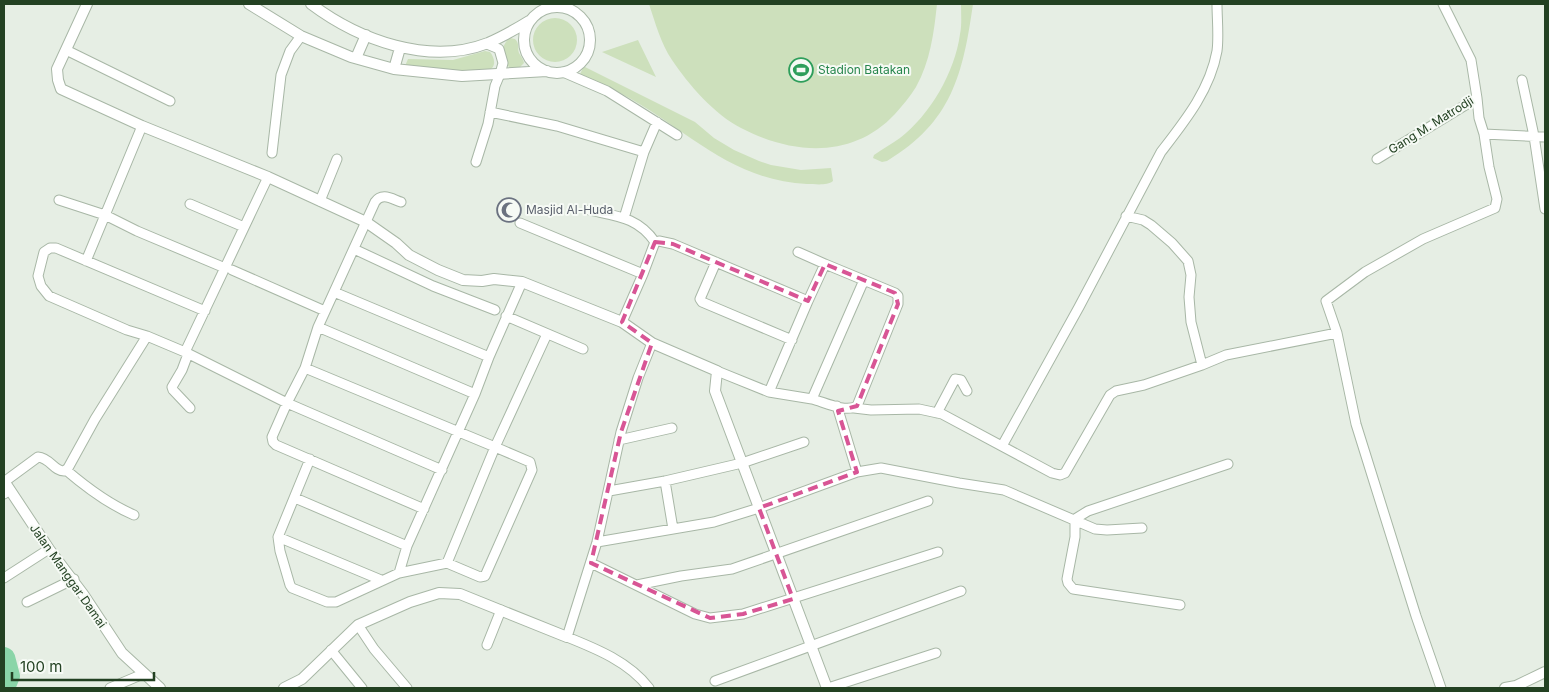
<svg xmlns="http://www.w3.org/2000/svg" width="1549" height="692" font-family="Inter,sans-serif">
	<style>
		.green { fill: #cde0bc }
		.lines { fill: none; stroke-linecap: round; stroke-linejoin: round }
		.river { stroke: #8ad5a8; stroke-width: 18 }
		.minor-casing { stroke: #a8b7a6; stroke-width: 11 }
		.tertiary-casing { stroke: #a8b7a6; stroke-width: 12 }
		.minor { stroke: #fff; stroke-width: 9 }
		.tertiary { stroke: #fff; stroke-width: 10 }
		.marked { fill: none; stroke: #d85595; stroke-width: 4; stroke-dasharray: 10 6; stroke-linejoin: round }
		.labels { text-anchor: middle; stroke-width: 4; stroke-linejoin: round; paint-order: stroke }
		.leisure-label { font-size: 12px; fill: #27864d; stroke: #f6faf5; text-anchor: start }
		.street-label { font-size: 12px; fill: #234122; stroke: #f6faf5 }
		.worship-label { font-size: 12px; fill: #5b616d; stroke: #f6faf5; text-anchor: start }
	</style>
	<rect width="100%" height="100%" fill="#e6eee4"/>
	<path class="green" d="M 649,4 L 937,4 C 934,33 930,62 916,87 C 910,97 902,106 895,114 C 853,159 793,155 741,128 C 715,115 688,84 672,60 C 661,44 655,22 649,4 Z
		M 961,4 L 973,4 C 963,74 952,122 887,161 L 882,162 L 873,158 L 874,155 C 882,149 892,144 900,138 C 930,115 955,72 960,34 C 962,25 961,14 961,4 Z
		M533 40a22 22 0 1 1 44 0a22 22 0 1 1-44 0Z
		M 510,38 L 515,39 C 520,44 517,47 519,53 C 521,57 523,58 524,63 L 519,68 L 510,68 C 501,59 500,45 510,38 Z
		M 638,40 L 656,77 L 602,52 Z
		M 485,51 L 490,52 C 495,58 497,68 487,71 C 483,72 476,71 472,71 C 449,71 427,68 405,66 L 408,59 L 453,60 Z
		M 585,67 L 695,122 L 714,138 L 734,150 L 759,161 L 771,165 L 801,170 L 831,168 L 833,181 C 827,186 815,184 807,184 C 729,180 686,128 622,94 C 609,87 596,83 583,78 L 580,74 L 583,68 Z"/>
	<g class="lines">
		<path class="river" d="M 4,656 L 6,657 L 11,676 L 6,688"/>
		<g class="minor-casing">
			<path id="minor" d="M 66,50 L 170,101
				M 563,72 L 607,91 L 677,135
				M 1522,80 L 1534,136 L 1545,209
				M 1477,98 L 1479,118 L 1484,134 L 1545,137
				M 490,112 L 557,126 L 644,152
				M 272,153 L 281,75 L 290,51 L 301,36
				M 1377,159 L 1477,98 L 1471,60 L 1443,4
				M 476,162 L 488,124 L 495,86 L 500,74 L 503,63 L 499,49 L 487,44
				M 59,200 L 105,215 L 137,231 L 225,268
				M 320,201 L 337,159
				M 401,202 C 392,199 382,192 375,202 L 318,327 L 305,368 L 287,403 L 272,437 L 273,442 L 276,445 L 424,509
				M 190,204 L 244,227
				M 589,210 C 616,216 638,217 655,242
				M 624,218 L 644,152 L 657,122
				M 520,223 L 643,274
				M 354,249 L 433,286 L 495,310
				M 798,252 L 825,264
				M 86,261 L 142,126
				M 716,262 L 700,299 L 702,302 L 792,340
				M 232,270 L 325,311
				M 334,292 L 489,357
				M 506,316 L 583,349
				M 622,322 L 643,274 L 655,242 L 659,241 L 673,244 L 808,301 L 825,264 L 895,293 L 898,296 L 898,304 L 857,406 C 845,413 824,402 812,399
				M 318,327 L 475,394
				M 1337,333 L 1356,424 L 1416,616 L 1441,688
				M 147,336 L 127,330 L 49,296 L 41,286 L 38,276 L 44,252 L 50,248 L 56,248 L 205,311
				M 185,352 L 287,403 L 442,470
				M 188,354 L 182,370 L 172,387 L 173,390 L 190,408
				M 1202,365 L 1226,355 L 1337,333 L 1326,301 L 1365,272 L 1423,239 L 1495,208 L 1497,199 L 1489,167 L 1484,134
				M 305,368 L 495,447 L 530,462 L 532,470 L 485,576 L 480,577 L 447,563 L 399,573 L 336,602 L 327,602 L 292,588 L 290,585 L 280,551 L 278,537 L 310,459
				M 717,371 L 769,392 L 812,399 L 864,280
				M 769,392 L 808,301
				M 837,406 L 857,472
				M 854,408 L 871,410 L 919,409 L 942,414 L 1052,473 L 1060,475 L 1065,473 L 1110,395 L 1116,391 L 1144,385 L 1202,365 L 1191,322 L 1189,297 L 1191,275 L 1188,261 L 1172,243 L 1151,225 L 1143,220 L 1126,216
				M 937,413 L 955,379 L 961,380 L 967,391
				M 619,440 L 672,428
				M 1002,446 L 1079,307 L 1161,152 C 1185,121 1210,90 1217,51 C 1219,36 1217,19 1217,4
				M 66,470 C 87,488 108,504 134,515
				M 665,481 L 673,529
				M 4,482 L 38,457 C 50,458 54,471 64,471 L 68,468 L 95,419 L 147,336 L 185,352 L 268,177
				M 609,491 L 665,481 L 742,463 L 804,442
				M 4,494 L 10,490
				M 295,498 L 407,546
				M 1075,519 L 1075,537 L 1067,579 L 1068,583 L 1073,589 L 1180,605
				M 1075,519 L 1088,511 L 1228,464
				M 278,537 L 381,580
				M 597,542 L 714,522 L 759,508 L 857,472 L 881,468 L 959,483 L 1004,490 L 1095,529 L 1107,530 L 1142,528
				M 447,563 L 495,447 L 547,334
				M 591,563 L 695,614 L 710,618 L 743,614 L 938,552
				M 399,573 L 407,546 L 475,394 L 489,357 L 522,282
				M 4,578 L 49,549
				M 637,585 L 681,576 L 732,569 L 928,501
				M 27,602 L 74,579
				M 358,625 L 374,649 L 407,688
				M 487,645 L 501,610
				M 331,650 L 362,688
				M 715,681 L 961,591
				M 110,688 L 143,674
				M 649,688 C 629,662 597,649 567,637 L 597,542 L 621,432 L 638,378 L 652,343
				M 828,688 L 936,653"/>
		</g>
		<g class="tertiary-casing">
			<path id="tertiary" d="M 87,4 L 57,69 L 58,80 L 61,89 L 142,126 L 268,177 L 366,222 L 396,243 L 409,255 L 438,270 L 463,280 L 482,281 L 494,279 L 522,282 L 622,322 L 652,343 L 717,371 L 715,391 L 827,688
				M 249,4 L 301,36 L 351,57 L 394,69 L 462,76 L 547,71
				M 311,4 C 359,40 429,66 488,43 C 502,37 516,29 529,21
				M524 40a33 33 0 1 1 66 0a33 33 0 1 1-66 0Z
				M 356,58 L 366,35
				M 394,69 L 400,48
				M 4,481 L 49,549 L 83,594 L 122,653 L 160,688
				M 284,688 L 302,679 L 358,625 L 410,602 L 439,593 L 460,594 L 567,637
				M 1505,688 L 1516,686 L 1545,672"/>
		</g>
		<use href="#minor" class="minor"/>
		<use href="#tertiary" class="tertiary"/>
	</g>
	<path class="marked" d="M 655,242 L 673,244 L 808,301 L 825,264 L 895,293 L 898,304 L 857,406 L 838,411 L 857,472 L 759,508 L 793,599 L 743,614 L 710,618 L 591,563 L 621,432 L 652,343 L 622,322 Z"/>
	<defs>
		<g id="stadium-ring" transform="scale(1.25)"><circle r="9.5" fill="#f6faf5" stroke="#2e9e5b" stroke-width="1.5"/><path d="M0-5a6.5 5 0 1 0 0 10a6.5 5 0 1 0 0-10ZM-3.5-1.8h7v3.6h-7Z" fill="#2e9e5b"/></g>
		<g id="mosque-ring" transform="scale(1.25)"><circle r="9.5" fill="#f6faf5" stroke="#6b7280" stroke-width="1.5"/><path d="M3.5-4.9A6 6 0 1 0 3.5 4.9A5 5 0 1 1 3.5-4.9Z" fill="#6b7280"/></g>
	</defs>
	<g fill-rule="evenodd">
		<use href="#stadium-ring" x="801" y="70"/>
		<use href="#mosque-ring" x="509" y="210"/>
	</g>
	<g class="labels">
		<g class="leisure-label">
			<text x="818" y="74">Stadion Batakan</text>
		</g>
		<g class="street-label">
			<text transform="translate(1431 125) rotate(-32)" y="4">Gang M. Matrodji</text>
			<text transform="translate(68 576) rotate(55)" y="4">Jalan Manggar Damai</text>
		</g>
		<g class="worship-label">
			<text x="526" y="214">Masjid Al-Huda</text>
		</g>
	</g>
	<rect width="1549" height="692" fill="none" stroke="#234122" stroke-width="10"/>
	<path d="M12 672v8h142v-8" fill="none" stroke="#234122" stroke-width="2.5"/>
	<text x="20" y="672" font-size="15" fill="#234122" stroke="#f6faf5" stroke-width="4" paint-order="stroke">100 m</text>
</svg>
